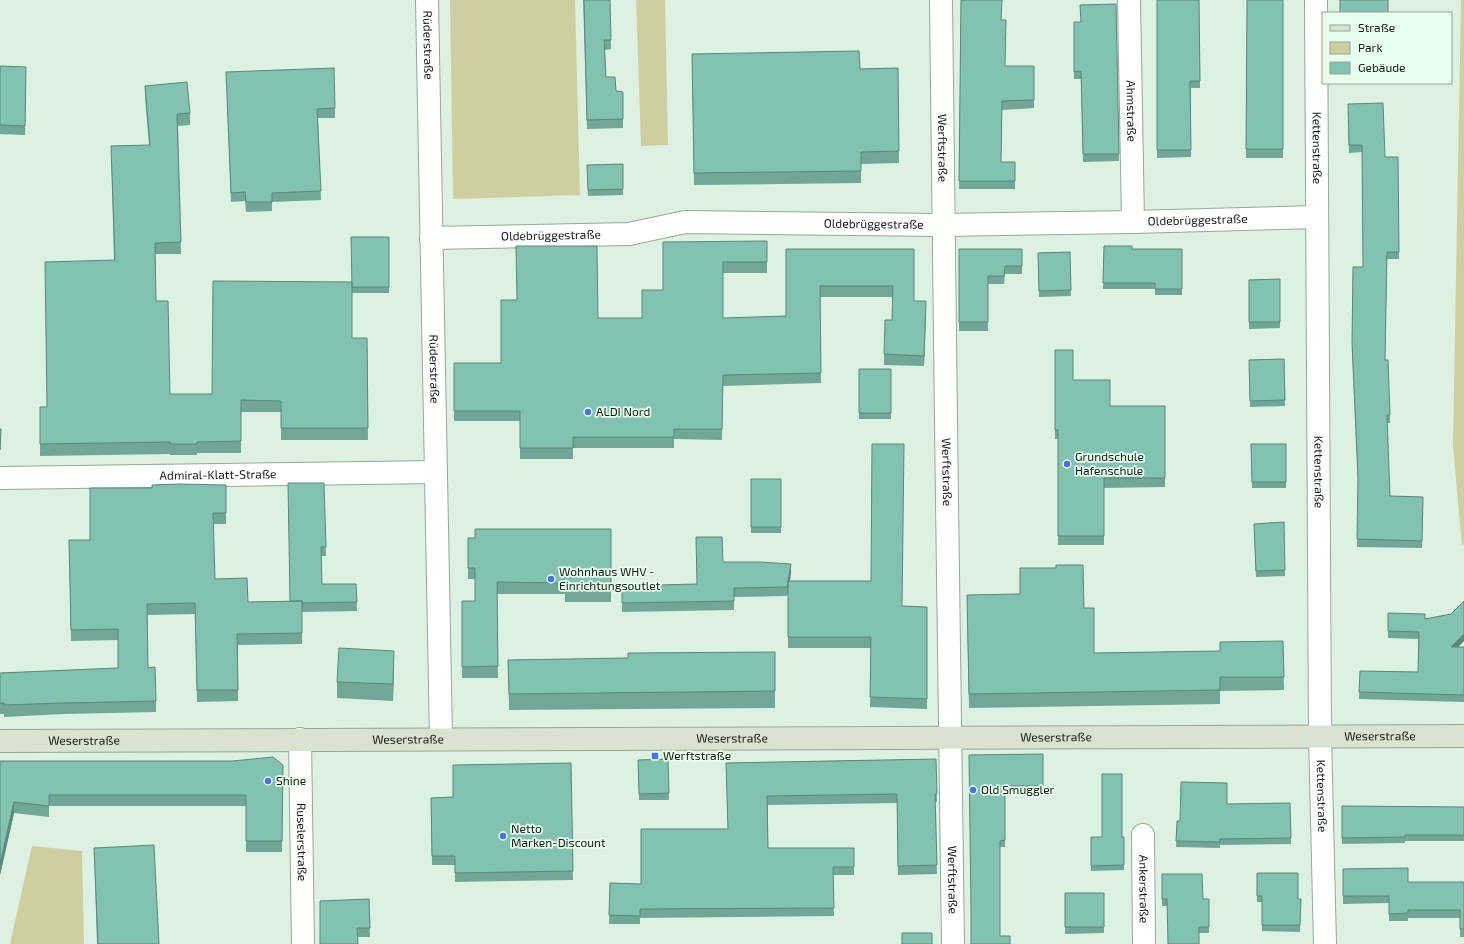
<svg xmlns="http://www.w3.org/2000/svg" width="1464" height="944" font-family="'Exo 2',sans-serif">
	<style>
		.green { fill: #cfce9f }
		.lines { fill: none; stroke-linecap: round; stroke-linejoin: round }
		.street-casing { stroke: #95a999; stroke-width: 24 }
		.secondary-casing { stroke: #95a999; stroke-width: 24 }
		.street { stroke: #fff; stroke-width: 22 }
		.secondary { stroke: #dae3d0; stroke-width: 22 }
		.wall { fill: #70a797 }
		.shaded-wall { fill: #5b887b }
		.building { fill: #82c2b0; stroke: #5b887b }
		.poi-dot { fill: #4a72e5; stroke: #e9ffee; stroke-width: 1.5 }
		.labels { text-anchor: middle; stroke-width: 3.5; stroke-linejoin: round; paint-order: stroke }
		.street-label { font-size: 12px; fill: #131b15; stroke: #e9ffee }
		.poi-label { font-size: 12px; fill: #131b15; stroke: #e9ffee; text-anchor: start }
	</style>
	<rect width="100%" height="100%" fill="#dcf1e1"/>
	<path class="green" d="M 450,0 L 575,0 L 580,195 L 453,199 Z
		M 636,0 L 665,0 L 668,145 L 641,146 Z
		M 1461,0 L 1464,0 L 1464,543 L 1462,546 L 1453,445 Z
		M 32,846 L 82,851 L 84,944 L 10,944 Z"/>
	<g class="lines">
		<g class="street-casing">
			<g id="street">
				<path id="s1" d="M 427,0 L 441,739"/>
				<path id="s2" d="M 941,0 C 943,315 950,629 953,944"/>
				<path id="s3" d="M 1129,0 L 1133,222"/>
				<path id="s4" d="M 1316,0 L 1320,736 L 1325,944"/>
				<path id="s5" d="M 431,238 L 629,234 L 685,222 L 942,225 L 1133,222 L 1317,217"/>
				<path id="s6" d="M 0,478 L 436,472"/>
				<path id="s7" d="M 300,739 L 303,944"/>
				<path id="s8" d="M 1143,835 L 1144,944"/>
			</g>
		</g>
		<g class="secondary-casing">
			<g id="secondary">
				<path id="s9" d="M 0,741 L 1464,736"/>
			</g>
		</g>
		<use href="#street" class="street"/>
		<use href="#secondary" class="secondary"/>
	</g>
	<path class="wall" d="M 583,0 L 610,0 L 611,49 L 605,50 L 606,77 L 616,91 L 623,119 L 623,128 L 587,129 Z
		M 961,0 L 1001,20 L 1005,66 L 1034,66 L 1034,108 L 1002,110 L 1001,162 L 1015,162 L 1015,189 L 959,189 Z
		M 1157,0 L 1199,0 L 1200,88 L 1191,88 L 1191,157 L 1157,158 Z
		M 1247,0 L 1283,0 L 1283,158 L 1246,158 Z
		M 1116,4 L 1119,161 L 1083,162 L 1081,79 L 1074,79 L 1074,22 L 1081,22 Z
		M 692,54 L 860,69 L 898,68 L 899,163 L 861,164 L 861,183 L 694,185 Z
		M 0,66 L 26,67 L 25,135 L 0,134 Z
		M 226,72 L 335,108 L 335,118 L 318,118 L 321,200 L 272,202 L 272,211 L 246,212 L 245,201 L 231,202 Z
		M 145,86 L 190,113 L 190,125 L 178,126 L 181,254 L 155,254 L 156,301 L 170,394 L 212,394 L 352,282 L 389,237 L 389,293 L 352,293 L 352,338 L 367,338 L 368,440 L 281,440 L 281,412 L 241,412 L 241,453 L 197,453 L 197,455 L 170,455 L 170,454 L 40,456 L 40,407 L 47,407 L 114,260 L 111,146 L 149,145 L 145,97 Z
		M 1348,111 L 1385,157 L 1398,157 L 1399,259 L 1387,259 L 1385,360 L 1390,415 L 1390,423 L 1387,423 L 1390,496 L 1423,497 L 1422,548 L 1357,547 L 1358,482 L 1352,350 L 1353,267 L 1363,267 L 1362,152 L 1349,153 Z
		M 587,165 L 623,189 L 623,195 L 588,196 Z
		M 767,241 L 767,273 L 723,273 L 723,318 L 786,316 L 786,249 L 914,249 L 914,301 L 926,312 L 924,366 L 884,365 L 884,354 L 892,320 L 893,297 L 820,297 L 821,383 L 723,386 L 722,440 L 674,439 L 674,448 L 573,448 L 573,459 L 520,459 L 520,421 L 454,421 L 454,363 L 501,363 L 598,318 L 642,318 L 663,290 Z
		M 1104,246 L 1132,249 L 1182,249 L 1182,295 L 1155,295 L 1155,289 L 1103,289 Z
		M 959,249 L 1022,249 L 1022,274 L 1005,274 L 1004,284 L 988,284 L 988,331 L 959,331 Z
		M 1070,252 L 1071,296 L 1039,297 L 1038,253 Z
		M 1280,279 L 1280,328 L 1249,329 L 1249,280 Z
		M 1055,350 L 1073,380 L 1110,406 L 1165,406 L 1165,487 L 1104,488 L 1104,545 L 1058,545 L 1058,439 L 1055,439 Z
		M 1284,359 L 1285,406 L 1250,407 L 1249,360 Z
		M 859,369 L 891,369 L 891,419 L 859,419 Z
		M 1251,444 L 1286,444 L 1286,488 L 1252,488 Z
		M 751,479 L 781,479 L 781,533 L 751,533 Z
		M 324,483 L 326,556 L 321,556 L 322,584 L 356,584 L 357,611 L 302,612 L 302,644 L 238,645 L 238,701 L 197,702 L 195,614 L 147,615 L 148,668 L 156,701 L 156,712 L 64,714 L 4,717 L 4,714 L 0,714 L 0,673 L 118,668 L 118,640 L 71,641 L 69,540 L 90,540 L 152,488 L 226,485 L 226,524 L 213,524 L 215,579 L 248,602 L 290,601 Z
		M 611,529 L 611,602 L 565,602 L 565,594 L 497,594 L 498,678 L 462,678 L 462,601 L 475,601 L 475,579 L 468,579 L 468,568 Z
		M 1254,530 L 1285,570 L 1285,576 L 1256,577 Z
		M 723,562 L 791,573 L 790,581 L 902,606 L 927,607 L 927,709 L 870,707 L 871,648 L 788,648 L 788,591 L 787,596 L 734,597 L 734,610 L 622,612 L 622,586 L 697,584 Z
		M 1464,601 L 1464,641 L 1458,647 L 1464,647 L 1464,702 L 1359,699 L 1360,671 L 1418,672 L 1418,639 L 1388,638 L 1388,613 L 1425,619 L 1451,614 Z
		M 1084,608 L 1094,653 L 1220,651 L 1283,641 L 1284,690 L 1220,691 L 1220,704 L 969,708 L 967,609 Z
		M 775,652 L 775,708 L 509,710 L 508,660 L 628,658 Z
		M 394,667 L 393,701 L 337,698 L 337,682 Z
		M 1043,754 L 1043,792 L 1005,793 L 1005,847 L 1000,847 L 1000,936 L 1010,936 L 1010,944 L 971,944 L 971,912 L 969,755 Z
		M 668,759 L 669,800 L 639,800 L 638,760 Z
		M 936,759 L 937,802 L 935,802 L 937,874 L 898,875 L 897,803 L 768,805 L 768,848 L 854,848 L 854,875 L 833,875 L 834,916 L 640,918 L 640,924 L 609,924 L 610,883 L 641,884 L 728,829 L 726,763 Z
		M 0,761 L 283,765 L 282,852 L 246,852 L 246,806 L 49,806 L 49,817 L 14,813 L 0,875 Z
		M 571,763 L 573,880 L 455,882 L 455,865 L 432,865 L 431,798 L 453,797 Z
		M 1290,803 L 1291,844 L 1220,845 L 1220,848 L 1176,847 L 1177,821 L 1180,821 L 1227,804 Z
		M 1342,806 L 1464,807 L 1464,841 L 1405,841 L 1405,843 L 1342,844 Z
		M 1091,837 L 1124,837 L 1124,870 L 1091,871 Z
		M 94,848 L 159,944 L 97,944 Z
		M 1343,869 L 1408,882 L 1464,882 L 1464,937 L 1460,937 L 1460,918 L 1408,918 L 1408,921 L 1389,921 L 1389,903 L 1343,904 Z
		M 1257,873 L 1298,899 L 1301,899 L 1300,932 L 1262,931 L 1262,902 L 1257,902 Z
		M 1162,874 L 1203,899 L 1209,899 L 1209,933 L 1199,933 L 1167,906 L 1162,906 Z
		M 1065,893 L 1104,893 L 1104,933 L 1065,934 Z
		M 369,899 L 370,937 L 357,937 L 320,944 Z"/>
	<path class="shaded-wall" d="M 926,301 L 926,312 L 924,366 L 924,356 Z
		M 791,564 L 791,573 L 787,596 L 787,587 Z
		M 1464,634 L 1464,641 L 1451,654 L 1451,647 Z
		M 394,651 L 394,667 L 393,701 L 393,684 Z
		M 14,802 L 14,813 L 0,875 L 0,864 Z"/>
	<path class="building" d="M 584,0 L 610,0 L 611,40 L 604,40 L 606,77 L 615,77 L 616,91 L 623,92 L 623,119 L 587,120 Z
		M 961,0 L 1002,0 L 1001,20 L 1006,20 L 1005,66 L 1034,66 L 1034,100 L 1002,101 L 1001,162 L 1015,162 L 1015,181 L 959,181 Z
		M 1157,0 L 1199,0 L 1200,81 L 1190,81 L 1191,150 L 1157,150 Z
		M 1247,0 L 1283,0 L 1283,149 L 1246,149 Z
		M 1340,0 L 1388,0 L 1388,13 L 1340,13 Z
		M 1116,4 L 1119,154 L 1083,154 L 1081,71 L 1074,72 L 1074,22 L 1081,22 L 1080,5 Z
		M 859,51 L 860,69 L 898,68 L 899,151 L 861,152 L 861,171 L 694,173 L 692,54 Z
		M 0,66 L 26,67 L 25,126 L 0,125 Z
		M 334,68 L 335,108 L 317,109 L 321,191 L 272,193 L 272,202 L 246,202 L 245,192 L 231,193 L 226,72 Z
		M 187,82 L 190,113 L 177,114 L 181,242 L 155,243 L 156,301 L 168,301 L 170,394 L 212,394 L 213,281 L 352,282 L 352,338 L 367,338 L 368,428 L 281,428 L 281,401 L 241,400 L 241,441 L 197,442 L 197,444 L 170,444 L 170,442 L 40,444 L 40,407 L 47,407 L 45,262 L 115,260 L 111,146 L 150,145 L 145,86 Z
		M 1383,103 L 1385,157 L 1398,157 L 1399,252 L 1387,252 L 1385,360 L 1388,360 L 1390,415 L 1387,415 L 1390,496 L 1423,497 L 1422,541 L 1357,539 L 1358,477 L 1352,343 L 1353,267 L 1363,267 L 1362,145 L 1349,145 L 1348,104 Z
		M 623,164 L 623,189 L 588,190 L 587,165 Z
		M 351,237 L 389,237 L 389,287 L 352,287 Z
		M 767,241 L 767,262 L 723,262 L 723,318 L 786,316 L 786,249 L 914,249 L 914,301 L 926,301 L 924,356 L 884,354 L 885,320 L 892,320 L 893,286 L 820,286 L 821,373 L 723,375 L 722,429 L 674,429 L 674,437 L 573,437 L 573,448 L 520,448 L 520,411 L 454,411 L 454,363 L 501,363 L 501,300 L 517,300 L 516,246 L 597,246 L 598,318 L 642,318 L 642,290 L 663,290 L 663,242 Z
		M 1104,246 L 1132,246 L 1132,249 L 1182,249 L 1182,289 L 1155,289 L 1155,283 L 1103,283 Z
		M 959,249 L 1022,249 L 1022,266 L 1005,266 L 1004,276 L 988,276 L 988,322 L 959,322 Z
		M 1070,252 L 1071,290 L 1039,291 L 1038,253 Z
		M 1280,279 L 1280,322 L 1249,322 L 1249,280 Z
		M 1055,350 L 1073,350 L 1073,380 L 1110,380 L 1110,406 L 1165,406 L 1165,478 L 1104,478 L 1104,536 L 1058,536 L 1058,430 L 1055,430 Z
		M 1284,359 L 1285,400 L 1250,401 L 1249,360 Z
		M 859,369 L 891,369 L 891,413 L 859,413 Z
		M 0,429 L 1,429 L 0,450 Z
		M 872,444 L 904,444 L 902,606 L 927,607 L 927,699 L 870,697 L 871,637 L 788,637 L 788,581 L 871,581 Z
		M 1251,444 L 1286,444 L 1286,482 L 1252,482 Z
		M 751,479 L 781,479 L 781,527 L 751,527 Z
		M 288,483 L 324,483 L 326,547 L 321,547 L 322,584 L 356,584 L 357,602 L 302,603 L 302,601 L 290,601 Z
		M 180,484 L 226,485 L 226,513 L 213,513 L 215,579 L 247,578 L 248,602 L 302,601 L 302,633 L 237,634 L 238,690 L 197,690 L 195,603 L 147,604 L 148,668 L 155,667 L 156,701 L 64,703 L 4,705 L 4,703 L 0,703 L 0,673 L 118,668 L 118,629 L 71,630 L 69,540 L 90,540 L 90,488 L 152,488 L 152,485 Z
		M 1284,522 L 1285,570 L 1256,571 L 1254,524 Z
		M 475,529 L 611,529 L 611,590 L 565,590 L 565,583 L 497,582 L 498,666 L 462,667 L 462,601 L 475,601 L 475,568 L 468,568 L 468,538 L 475,538 Z
		M 696,537 L 722,537 L 723,562 L 759,562 L 791,564 L 787,587 L 734,588 L 734,601 L 622,603 L 622,586 L 697,584 Z
		M 1056,565 L 1083,565 L 1084,608 L 1094,608 L 1094,653 L 1220,651 L 1220,642 L 1283,641 L 1284,677 L 1220,677 L 1220,690 L 969,694 L 967,595 L 1020,594 L 1020,568 L 1056,568 Z
		M 1464,601 L 1464,634 L 1451,647 L 1464,647 L 1464,695 L 1359,692 L 1360,671 L 1418,672 L 1419,632 L 1388,631 L 1388,613 L 1425,614 L 1425,619 L 1451,614 Z
		M 339,648 L 394,651 L 393,684 L 337,682 Z
		M 775,652 L 775,691 L 509,694 L 508,660 L 628,658 L 628,653 Z
		M 1043,754 L 1043,786 L 1005,786 L 1005,840 L 1000,841 L 1000,936 L 1010,936 L 1010,944 L 971,944 L 971,909 L 969,755 Z
		M 273,757 L 283,765 L 282,841 L 246,841 L 246,795 L 49,795 L 49,806 L 14,802 L 0,864 L 0,761 L 233,761 Z
		M 668,759 L 669,793 L 639,794 L 638,760 Z
		M 936,759 L 937,794 L 935,794 L 937,865 L 898,866 L 897,794 L 767,796 L 768,848 L 854,848 L 854,867 L 833,867 L 834,908 L 640,909 L 640,916 L 609,915 L 610,883 L 641,884 L 641,829 L 728,829 L 726,763 Z
		M 571,763 L 573,871 L 455,873 L 455,856 L 432,856 L 431,798 L 453,797 L 453,765 Z
		M 1102,774 L 1122,774 L 1122,837 L 1124,837 L 1124,865 L 1091,866 L 1091,837 L 1102,837 Z
		M 1181,782 L 1227,783 L 1227,804 L 1290,803 L 1291,838 L 1220,839 L 1220,842 L 1176,841 L 1177,821 L 1180,821 Z
		M 1342,806 L 1464,807 L 1464,835 L 1405,835 L 1405,837 L 1342,838 Z
		M 154,845 L 159,944 L 98,944 L 94,848 Z
		M 1408,868 L 1408,882 L 1464,882 L 1464,929 L 1460,929 L 1460,910 L 1408,910 L 1408,913 L 1389,914 L 1389,896 L 1343,896 L 1343,869 Z
		M 1257,873 L 1298,873 L 1298,899 L 1301,899 L 1300,925 L 1262,925 L 1262,896 L 1257,896 Z
		M 1162,874 L 1202,874 L 1203,899 L 1209,899 L 1209,927 L 1199,927 L 1199,944 L 1168,944 L 1167,899 L 1162,899 Z
		M 1065,893 L 1104,893 L 1104,927 L 1065,927 Z
		M 369,899 L 370,928 L 357,928 L 358,944 L 320,944 L 320,901 Z
		M 902,933 L 932,933 L 932,944 L 902,944 Z"/>
	<g class="poi-dot">
		<circle cx="588" cy="412" r="4"/>
		<circle cx="1067" cy="464" r="4"/>
		<circle cx="551" cy="579" r="4"/>
		<rect x="651" y="752" width="8" height="8" rx="2"/>
		<circle cx="268" cy="781" r="4"/>
		<circle cx="973" cy="790" r="4"/>
		<circle cx="503" cy="836" r="4"/>
	</g>
	<g class="labels">
		<g class="street-label">
			<text dy="4" stroke="none"><textPath href="#s1" startOffset="45">Rüderstraße</textPath></text>
			<text dy="4" stroke="none"><textPath href="#s3" startOffset="111">Ahmstraße</textPath></text>
			<text dy="4" stroke="none"><textPath href="#s2" startOffset="148">Werftstraße</textPath></text>
			<text dy="4" stroke="none"><textPath href="#s4" startOffset="148">Kettenstraße</textPath></text>
			<text dy="4" stroke="none"><textPath href="#s5" startOffset="768">Oldebrüggestraße</textPath></text>
			<text dy="4" stroke="none"><textPath href="#s5" startOffset="444">Oldebrüggestraße</textPath></text>
			<text dy="4" stroke="none"><textPath href="#s5" startOffset="120">Oldebrüggestraße</textPath></text>
			<text dy="4" stroke="none"><textPath href="#s1" startOffset="369">Rüderstraße</textPath></text>
			<text dy="4" stroke="none"><textPath href="#s2" startOffset="472">Werftstraße</textPath></text>
			<text dy="4" stroke="none"><textPath href="#s4" startOffset="472">Kettenstraße</textPath></text>
			<text dy="4" stroke="none"><textPath href="#s6" startOffset="218">Admiral-Klatt-Straße</textPath></text>
			<text dy="4" stroke="none"><textPath href="#s9" startOffset="1380">Weserstraße</textPath></text>
			<text dy="4" stroke="none"><textPath href="#s9" startOffset="1056">Weserstraße</textPath></text>
			<text dy="4" stroke="none"><textPath href="#s9" startOffset="732">Weserstraße</textPath></text>
			<text dy="4" stroke="none"><textPath href="#s9" startOffset="408">Weserstraße</textPath></text>
			<text dy="4" stroke="none"><textPath href="#s9" startOffset="84">Weserstraße</textPath></text>
			<text dy="4" stroke="none"><textPath href="#s4" startOffset="796">Kettenstraße</textPath></text>
			<text dy="4" stroke="none"><textPath href="#s7" startOffset="103">Ruselerstraße</textPath></text>
			<text dy="4" stroke="none"><textPath href="#s2" startOffset="880">Werftstraße</textPath></text>
			<text dy="4" stroke="none"><textPath href="#s8" startOffset="54">Ankerstraße</textPath></text>
		</g>
		<g class="poi-label">
			<text x="596" y="416">ALDI Nord</text>
			<text x="1075" y="461">Grundschule<tspan x="1075" dy="14">Hafenschule</tspan></text>
			<text x="559" y="576">Wohnhaus WHV -<tspan x="559" dy="14">Einrichtungsoutlet</tspan></text>
			<text x="663" y="760">Werftstraße</text>
			<text x="276" y="785">Shine</text>
			<text x="981" y="794">Old Smuggler</text>
			<text x="511" y="833">Netto<tspan x="511" dy="14">Marken-Discount</tspan></text>
		</g>
	</g>
	<rect x="1322" y="12" width="130" height="72" fill="#e9ffee" stroke="#93a497"/>
	<rect x="1330" y="25" width="20" height="6" fill="#dae3d0" stroke="#93a497"/>
	<text x="1358" y="32" font-size="12" fill="#131b15">Straße</text>
	<rect x="1330" y="42" width="20" height="12" fill="#cfce9f" stroke="#93a497"/>
	<text x="1358" y="52" font-size="12" fill="#131b15">Park</text>
	<rect x="1330" y="62" width="20" height="12" fill="#82c2b0" stroke="#93a497"/>
	<text x="1358" y="72" font-size="12" fill="#131b15">Gebäude</text>
</svg>
